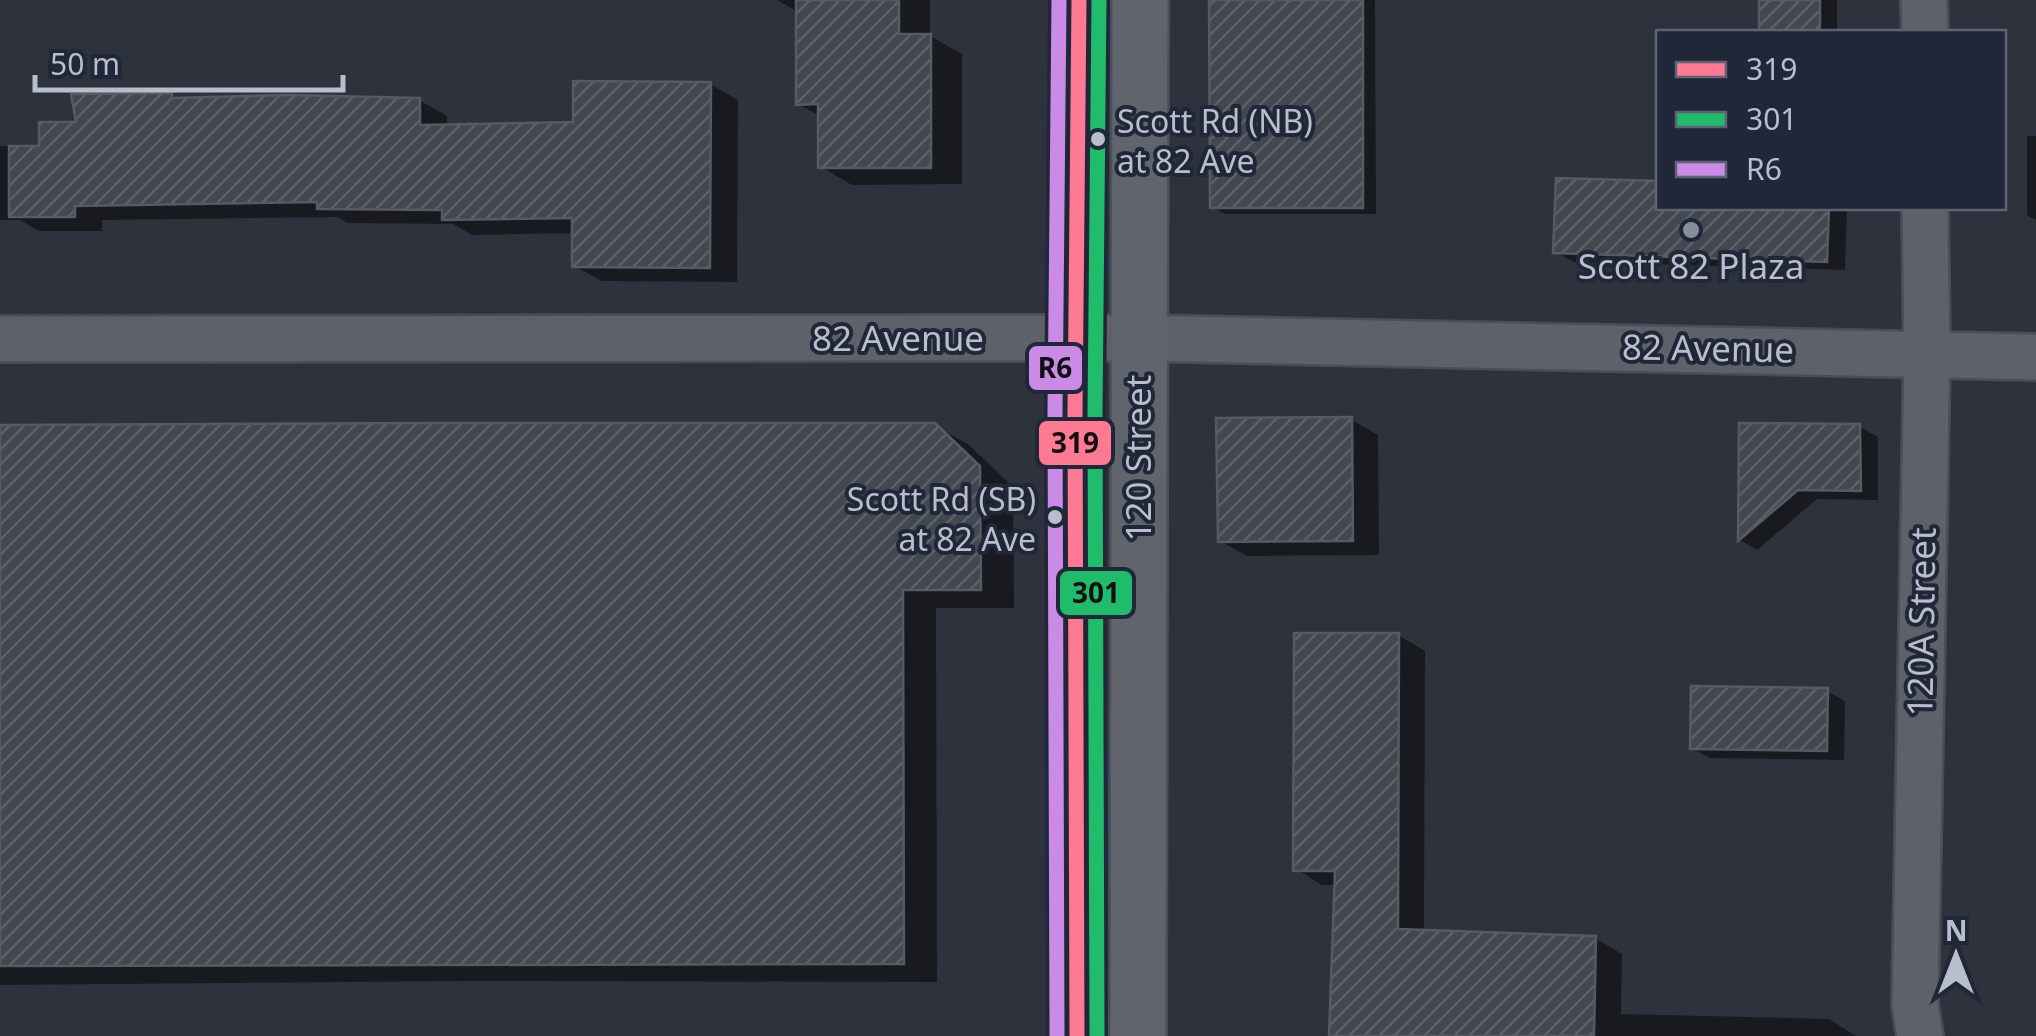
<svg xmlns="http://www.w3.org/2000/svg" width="2036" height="1036" font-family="'Noto Sans',sans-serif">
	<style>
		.shadow { fill: #0007 }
		.building { fill: url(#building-hatch); stroke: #565a64; stroke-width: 2.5 }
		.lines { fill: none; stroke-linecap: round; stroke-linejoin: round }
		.minor-casing { stroke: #4a4d55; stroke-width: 50 }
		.major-casing { stroke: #4b4f59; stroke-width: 60 }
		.minor { stroke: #5e616a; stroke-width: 45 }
		.major { stroke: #60646c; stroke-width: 55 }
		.bus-1-casing { stroke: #202738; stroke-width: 22 }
		.bus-2-casing { stroke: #202738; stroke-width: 22 }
		.bus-3-casing { stroke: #202738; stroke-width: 22 }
		.bus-1 { stroke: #fe7a93; stroke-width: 15 }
		.bus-2 { stroke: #20bc6c; stroke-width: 15 }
		.bus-3 { stroke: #ca8be6; stroke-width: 15 }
		.bus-dot { fill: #b9becc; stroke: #202738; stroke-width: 4 }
		.poi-dot { fill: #888d9a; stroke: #202738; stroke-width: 4 }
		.labels { text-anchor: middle; stroke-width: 8; stroke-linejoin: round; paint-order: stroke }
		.bus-label { font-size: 32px; fill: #b9becc; stroke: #202738; text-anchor: start }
		.poi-label { font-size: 35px; fill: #b9becc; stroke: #202738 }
		.street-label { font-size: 35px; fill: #b9becc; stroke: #202738 }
		.line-badge { stroke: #202738; stroke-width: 4 }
		.pale-badge-label { font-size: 28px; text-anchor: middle; font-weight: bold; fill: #111 }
	</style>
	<defs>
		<pattern id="building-hatch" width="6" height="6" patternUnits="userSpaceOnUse" patternTransform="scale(2.5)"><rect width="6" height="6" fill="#434750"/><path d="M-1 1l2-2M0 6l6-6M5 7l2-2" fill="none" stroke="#5c6068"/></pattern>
	</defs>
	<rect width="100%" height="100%" fill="#2d323d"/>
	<path class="shadow" d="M 777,0 L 930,0 L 930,36 L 962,54 L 962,184 L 852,185 L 821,167 L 820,116 L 798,104 L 798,12 Z
		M 1212,0 L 1375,0 L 1376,214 L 1225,214 L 1212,207 Z
		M 1762,0 L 1837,0 L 1837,32 L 1762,32 Z
		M 710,84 L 738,100 L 737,282 L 602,281 L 574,266 L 575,233 L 472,235 L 453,224 L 347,223 L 337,217 L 102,220 L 102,231 L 39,231 L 20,220 L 0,220 L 0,146 L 41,146 L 79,124 L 171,95 L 180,100 L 419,100 L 447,116 L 447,127 L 575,125 Z
		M 2027,136 L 2036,136 L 2036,220 L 2027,215 Z
		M 1558,180 L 1658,183 L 1658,208 L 1847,208 L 1845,270 L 1574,262 L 1556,252 Z
		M 1352,420 L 1378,435 L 1379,555 L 1247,556 L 1220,541 Z
		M 934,425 L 969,445 L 1013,487 L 1014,608 L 936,608 L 937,982 L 473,981 L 0,985 L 0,428 Z
		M 1742,426 L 1860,427 L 1878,437 L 1878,500 L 1817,499 L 1757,550 L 1740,540 Z
		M 1398,635 L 1425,651 L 1424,932 L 1595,938 L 1622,954 L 1621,1014 L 1829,1019 L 1856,1036 L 1331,1036 L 1337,885 L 1322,885 L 1296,869 Z
		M 1827,691 L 1845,701 L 1844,760 L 1710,758 L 1692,748 Z"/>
	<path class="building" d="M 796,0 L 899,0 L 899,34 L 931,34 L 931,168 L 818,168 L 818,104 L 796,105 Z
		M 1209,0 L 1363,0 L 1363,208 L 1210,208 Z
		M 1759,0 L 1820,0 L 1820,32 L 1759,32 Z
		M 573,81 L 711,82 L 710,268 L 572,267 L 572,218 L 442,220 L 442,210 L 317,209 L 317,202 L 75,206 L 75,217 L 9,217 L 9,146 L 39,146 L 39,122 L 76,122 L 71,94 L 172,93 L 172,98 L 287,95 L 420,98 L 420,125 L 573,122 Z
		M 1556,178 L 1658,181 L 1658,208 L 1829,208 L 1827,262 L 1553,253 Z
		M 1352,417 L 1353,541 L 1218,542 L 1216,418 Z
		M 439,423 L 935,423 L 980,466 L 981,590 L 903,590 L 904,964 L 0,966 L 0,425 Z
		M 1739,423 L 1860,424 L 1861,491 L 1798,490 L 1738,541 Z
		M 1294,633 L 1399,633 L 1398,929 L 1596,936 L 1594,1036 L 1329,1036 L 1335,871 L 1293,871 Z
		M 1691,686 L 1828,688 L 1827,751 L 1690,749 Z"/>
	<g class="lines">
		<g class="minor-casing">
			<path id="minor" d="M 1924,0 L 1925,32
				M 0,339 L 1139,338 L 2036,357
				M 1920,1036 L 1915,1005 L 1927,354 L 1925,208"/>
		</g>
		<g class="major-casing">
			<path id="major" d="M 1077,1036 L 1075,412 L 1079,0
				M 1138,1036 L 1140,0"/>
		</g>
		<use href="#minor" class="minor"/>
		<use href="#major" class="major"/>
		<g class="bus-1-casing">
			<path id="bus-1" d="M 1077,1036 L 1075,412 L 1079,0"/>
		</g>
		<g class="bus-2-casing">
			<path id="bus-2" d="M 1097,1036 L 1095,412 L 1099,0"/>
		</g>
		<g class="bus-3-casing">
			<path id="bus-3" d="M 1057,1036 L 1055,412 L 1059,0"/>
		</g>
		<use href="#bus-1" class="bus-1"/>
		<use href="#bus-2" class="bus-2"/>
		<use href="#bus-3" class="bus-3"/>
	</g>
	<g class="bus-dot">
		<circle cx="1098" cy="139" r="9"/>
		<circle cx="1055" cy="517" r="9"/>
	</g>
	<circle class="poi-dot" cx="1691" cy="230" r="10"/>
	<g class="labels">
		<g class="bus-label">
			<text x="1117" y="133">Scott Rd (NB)<tspan x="1117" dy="40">at 82 Ave</tspan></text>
			<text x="1036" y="511" text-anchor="end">Scott Rd (SB)<tspan x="1036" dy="40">at 82 Ave</tspan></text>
		</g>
		<g class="poi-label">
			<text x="1691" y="279">Scott 82 Plaza</text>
		</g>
		<g class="street-label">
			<text x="898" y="351">82 Avenue</text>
			<text transform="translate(1708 349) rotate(1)" y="12">82 Avenue</text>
			<text transform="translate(1139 458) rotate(-90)" y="12">120 Street</text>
			<text transform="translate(1922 622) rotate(-89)" y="12">120A Street</text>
		</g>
	</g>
	<g class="line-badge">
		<rect x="1027" y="344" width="57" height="48" rx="10" fill="#ca8be6"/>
		<rect x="1037" y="419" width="76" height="48" rx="10" fill="#fe7a93"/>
		<rect x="1058" y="569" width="76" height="48" rx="10" fill="#20bc6c"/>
	</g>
	<g class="pale-badge-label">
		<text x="1055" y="378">R6</text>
		<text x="1075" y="453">319</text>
		<text x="1096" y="603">301</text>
	</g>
	<rect x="1656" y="30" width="350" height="180" fill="#202738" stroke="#5d6373" stroke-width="2.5"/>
	<rect x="1676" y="62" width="50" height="15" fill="#fe7a93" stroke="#5d6373" stroke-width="2.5"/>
	<text x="1746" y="80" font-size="30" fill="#b9becc">319</text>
	<rect x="1676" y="112" width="50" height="15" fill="#20bc6c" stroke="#5d6373" stroke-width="2.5"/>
	<text x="1746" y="130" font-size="30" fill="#b9becc">301</text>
	<rect x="1676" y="162" width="50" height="15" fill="#ca8be6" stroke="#5d6373" stroke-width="2.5"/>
	<text x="1746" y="180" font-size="30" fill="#b9becc">R6</text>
	<g transform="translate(1956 956)" stroke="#202738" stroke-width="8" paint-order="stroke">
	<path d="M0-8L18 38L0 25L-18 38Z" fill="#b9becc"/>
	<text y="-15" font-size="28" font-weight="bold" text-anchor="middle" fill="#b9becc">N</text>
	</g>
	<path d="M35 75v15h308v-15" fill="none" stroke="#b9becc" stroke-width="5"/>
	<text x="50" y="75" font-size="30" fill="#b9becc" stroke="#202738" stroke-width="8" paint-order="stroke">50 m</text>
</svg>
